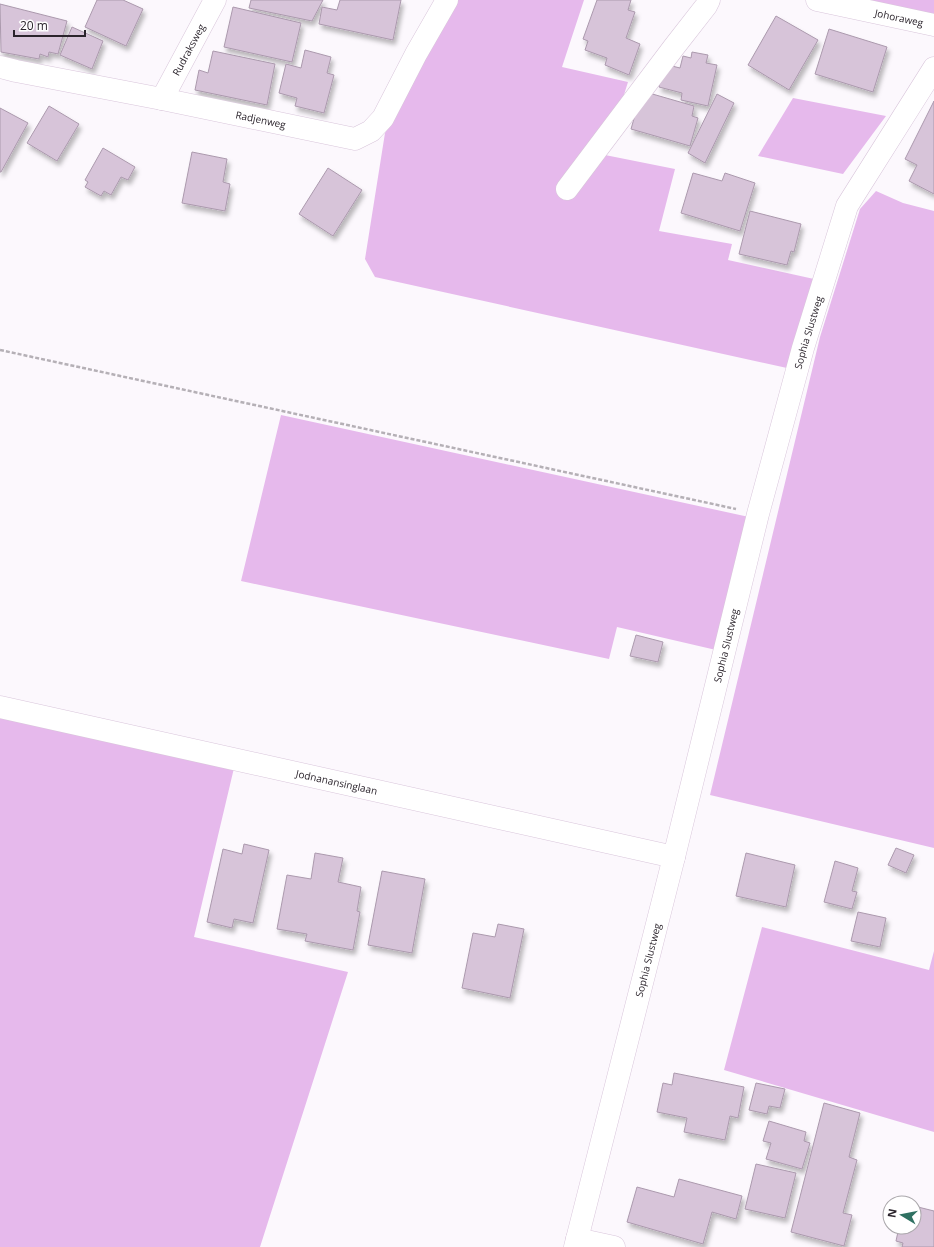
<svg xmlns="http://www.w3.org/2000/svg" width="934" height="1247" font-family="'Open Sans',sans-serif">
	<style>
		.green { fill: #e6b9ec }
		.building { fill: #d7c4d9; stroke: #ab99ad; filter: url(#shadow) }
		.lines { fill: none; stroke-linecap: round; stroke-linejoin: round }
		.minor-casing { stroke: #d9c6db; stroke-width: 23 }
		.path { stroke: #b5b0b6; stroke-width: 2.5; stroke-dasharray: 4 2; stroke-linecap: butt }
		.minor { stroke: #fff; stroke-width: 22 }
		.labels { text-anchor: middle; stroke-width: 3; stroke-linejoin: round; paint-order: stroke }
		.street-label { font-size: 10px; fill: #2b242c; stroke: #fff }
	</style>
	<defs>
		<filter id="shadow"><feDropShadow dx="2.5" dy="4.5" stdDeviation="2" flood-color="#0004"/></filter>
	</defs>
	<rect width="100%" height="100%" fill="#fcf8fd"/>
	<path class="green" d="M 456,0 L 584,0 L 562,67 L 628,82 L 605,155 L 675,169 L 659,231 L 732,244 L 728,260 L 814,279 L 787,368 L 375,277 L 365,259 L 385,133 Z
		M 853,0 L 934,0 L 934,16 Z
		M 793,98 L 886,116 L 843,174 L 758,156 Z
		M 876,191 L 903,203 L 934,211 L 934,848 L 710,795 L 820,337 L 860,209 Z
		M 281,415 L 749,517 L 716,650 L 617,627 L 609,659 L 241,581 Z
		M 0,717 L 234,768 L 194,937 L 348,972 L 260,1247 L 0,1247 Z
		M 762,927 L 929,970 L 934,951 L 934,1132 L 724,1070 Z"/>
	<path class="building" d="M 97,0 L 123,0 L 143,9 L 126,46 L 85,27 Z
		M 251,0 L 323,0 L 312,21 L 249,8 Z
		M 340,0 L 401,0 L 393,40 L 319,24 L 322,7 L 337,10 Z
		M 597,0 L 631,0 L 628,10 L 635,12 L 626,38 L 640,44 L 629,75 L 605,65 L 607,58 L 585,50 L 588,41 L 583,39 Z
		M 0,4 L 67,21 L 58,54 L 49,52 L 48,57 L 40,54 L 39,59 L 1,52 Z
		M 233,7 L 301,23 L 292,62 L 224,47 Z
		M 776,16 L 818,40 L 789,90 L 748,65 Z
		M 72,27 L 103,41 L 92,69 L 60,55 Z
		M 829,29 L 887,47 L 873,92 L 815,74 Z
		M 305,50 L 331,57 L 327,73 L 334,75 L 324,113 L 295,106 L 297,98 L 279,93 L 286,64 L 301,68 Z
		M 213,51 L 275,64 L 267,105 L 195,90 L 199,70 L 208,73 Z
		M 692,52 L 708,55 L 706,63 L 717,65 L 708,106 L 681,100 L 682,93 L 659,87 L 664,64 L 680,68 L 683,56 L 691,58 Z
		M 642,91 L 694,106 L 692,116 L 698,118 L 690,146 L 631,129 Z
		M 717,94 L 734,103 L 705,163 L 688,153 Z
		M 934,101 L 934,194 L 909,181 L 917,165 L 905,159 Z
		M 49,106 L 79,124 L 57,161 L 27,143 Z
		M 0,108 L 28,123 L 1,172 L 0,172 Z
		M 103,148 L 135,167 L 128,180 L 121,177 L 111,195 L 104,191 L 101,196 L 85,187 L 88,182 L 85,180 Z
		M 192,152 L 227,159 L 223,182 L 230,184 L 225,211 L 182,203 Z
		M 328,168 L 362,190 L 333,236 L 299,214 Z
		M 693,173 L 722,181 L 725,173 L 755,183 L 740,231 L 681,213 Z
		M 750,211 L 801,224 L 794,252 L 791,251 L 787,265 L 739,254 Z
		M 636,635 L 663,642 L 658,662 L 630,656 Z
		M 244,844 L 269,850 L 253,923 L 234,919 L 232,928 L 207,922 L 223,849 L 242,854 Z
		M 896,848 L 914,855 L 906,873 L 888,865 Z
		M 315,853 L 343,858 L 338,882 L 361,887 L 357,911 L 360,912 L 353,950 L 305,941 L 307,934 L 277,929 L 287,875 L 311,879 Z
		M 746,853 L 795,865 L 786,907 L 736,896 Z
		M 835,861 L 858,868 L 852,891 L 857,892 L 852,909 L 824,902 Z
		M 382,871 L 425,879 L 412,953 L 368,945 Z
		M 858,912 L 886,918 L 880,947 L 851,941 Z
		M 498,924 L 524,929 L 510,998 L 462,988 L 473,933 L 495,937 Z
		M 674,1073 L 744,1087 L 738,1118 L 730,1116 L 725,1140 L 684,1132 L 687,1118 L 657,1112 L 663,1083 L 672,1085 Z
		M 756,1083 L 785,1089 L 780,1108 L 769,1106 L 767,1114 L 749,1110 Z
		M 824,1103 L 860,1113 L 849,1157 L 857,1160 L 843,1213 L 852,1215 L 844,1246 L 791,1232 Z
		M 769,1121 L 806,1132 L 804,1141 L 810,1143 L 802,1169 L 766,1159 L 771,1143 L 763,1141 Z
		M 756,1164 L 796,1173 L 785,1218 L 745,1209 Z
		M 679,1179 L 742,1196 L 736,1219 L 712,1212 L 703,1244 L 627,1222 L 637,1187 L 674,1197 Z
		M 914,1206 L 934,1211 L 934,1247 L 902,1247 L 903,1243 L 896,1241 L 899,1227 L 914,1227 Z"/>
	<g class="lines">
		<g class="minor-casing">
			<g id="minor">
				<path id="s1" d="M 817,0 L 934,25"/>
				<path id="s2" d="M 0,67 L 16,71 L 162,99 L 355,139 L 371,131 L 383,118 L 416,54 L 447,0"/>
				<path id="s3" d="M 162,99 L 215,0"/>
				<path d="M 567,189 L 674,47 L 706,6 L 709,0"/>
				<path id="s4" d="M 0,707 L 674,857"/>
				<path d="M 577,1239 L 614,1247"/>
				<path id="s5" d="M 575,1247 L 674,857 L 758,514 L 803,348 L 847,206 L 934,68"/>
			</g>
		</g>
		<path class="path" d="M 0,350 L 736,509"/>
		<use href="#minor" class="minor"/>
	</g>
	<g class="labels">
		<g class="street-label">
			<text dy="4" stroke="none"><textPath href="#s1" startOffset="84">Johoraweg</textPath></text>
			<text dy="4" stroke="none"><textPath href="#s3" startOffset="56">Rudraksweg</textPath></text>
			<text dy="4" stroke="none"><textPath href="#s2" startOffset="266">Radjenweg</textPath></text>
			<text dy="4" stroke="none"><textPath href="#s5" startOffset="944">Sophia Slustweg</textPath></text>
			<text dy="4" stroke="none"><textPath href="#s5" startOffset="620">Sophia Slustweg</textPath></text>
			<text dy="4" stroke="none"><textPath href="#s4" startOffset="345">Jodnanansinglaan</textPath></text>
			<text dy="4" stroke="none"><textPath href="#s5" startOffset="296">Sophia Slustweg</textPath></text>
		</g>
	</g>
	<g transform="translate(902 1215) rotate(280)"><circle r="19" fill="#ffffff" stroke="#aaa7ab"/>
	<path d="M0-3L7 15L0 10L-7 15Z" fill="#2f7162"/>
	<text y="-6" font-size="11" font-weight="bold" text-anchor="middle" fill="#2b242c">N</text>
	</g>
	<path d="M14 30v6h71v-6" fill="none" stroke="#2b242c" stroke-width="2"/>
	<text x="20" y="30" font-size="12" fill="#2b242c" stroke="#ffffff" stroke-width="3" paint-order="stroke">20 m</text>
</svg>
